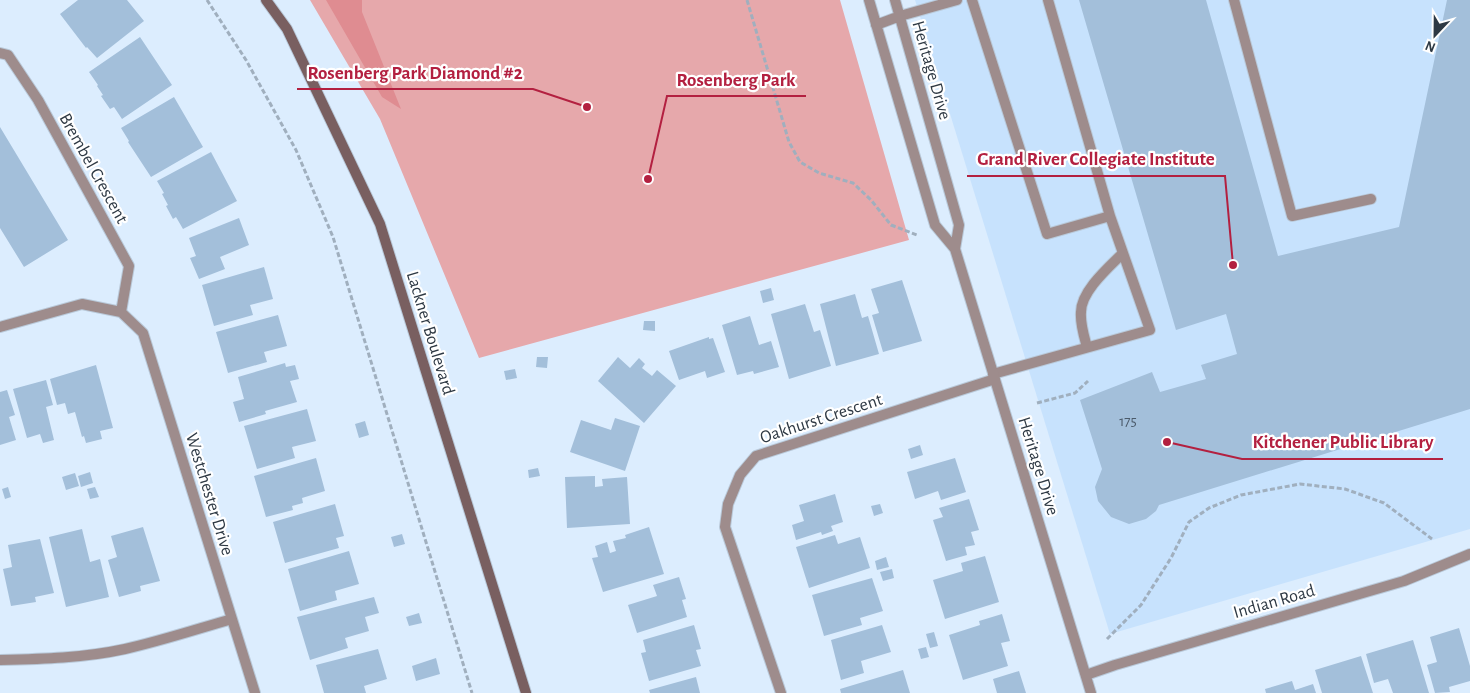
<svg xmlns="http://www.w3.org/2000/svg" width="1470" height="693" font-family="'Alegreya Sans',sans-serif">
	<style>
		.built { fill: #c7e2fd }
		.green { fill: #e6a8ab }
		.forest { fill: #df8c91 }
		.building { fill: #a3bfda }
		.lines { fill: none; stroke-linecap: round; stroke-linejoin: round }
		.service-casing { stroke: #b9c9d9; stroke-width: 12 }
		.minor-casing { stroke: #b9c9d9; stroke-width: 12 }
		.secondary-casing { stroke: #b9c9d9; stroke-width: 12 }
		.path { stroke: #a0afbe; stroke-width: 3; stroke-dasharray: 5 2.5; stroke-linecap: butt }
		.service { stroke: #9e8c8c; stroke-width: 10 }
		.minor { stroke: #9e8c8c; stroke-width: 10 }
		.secondary { stroke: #795f60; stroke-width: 10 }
		.labels { text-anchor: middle; stroke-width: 4.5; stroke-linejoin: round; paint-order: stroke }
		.number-label { font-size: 15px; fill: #4b5a6a }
		.street-label { font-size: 18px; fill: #2e3944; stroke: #fff }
		.leader { fill: none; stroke: #b32040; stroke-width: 2 }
		.callout-dot { fill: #b32040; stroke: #fff; stroke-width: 2 }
		.callout-label { font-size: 19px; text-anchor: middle; font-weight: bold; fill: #b32040; stroke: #fff; stroke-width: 4.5; stroke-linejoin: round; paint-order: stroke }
	</style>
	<rect width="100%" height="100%" fill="#dcedfe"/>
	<path class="built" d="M 915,0 L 1470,0 L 1470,529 L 1110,634 Z"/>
	<path class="green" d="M 310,0 L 840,0 L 909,240 L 479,358 L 380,119 Z"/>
	<path class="forest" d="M 326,0 L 362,0 L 362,12 L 401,109 L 382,97 Z"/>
	<path class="building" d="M 78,0 L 127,0 L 144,21 L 97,58 L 87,47 L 86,48 L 60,14 Z
		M 1079,0 L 1206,0 L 1278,256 L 1399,227 L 1447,0 L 1470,0 L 1470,409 L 1159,505 L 1156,511 L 1146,519 L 1129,524 L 1111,517 L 1098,501 L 1095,487 L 1102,469 L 1080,400 L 1152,372 L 1160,392 L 1206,379 L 1201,365 L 1237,354 L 1226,314 L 1176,330 Z
		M 140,37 L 172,85 L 122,119 L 114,107 L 110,109 L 101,96 L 103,95 L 97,86 L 98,85 L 89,72 Z
		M 174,97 L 203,147 L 151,177 L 128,142 L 129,141 L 121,128 Z
		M 0,127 L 68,240 L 24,267 L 0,228 Z
		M 211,152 L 237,201 L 183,229 L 176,217 L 173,219 L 166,206 L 168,205 L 162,194 L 164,193 L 157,181 Z
		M 239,218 L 249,245 L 220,257 L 225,269 L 199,279 L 190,258 L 196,256 L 189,238 Z
		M 264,267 L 273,299 L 250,305 L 253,315 L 214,326 L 202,285 Z
		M 902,280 L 922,341 L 883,352 L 872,315 L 879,313 L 871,289 Z
		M 771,288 L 774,300 L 763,303 L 760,291 Z
		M 855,294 L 862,318 L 868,316 L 879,354 L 836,366 L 820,304 Z
		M 805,304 L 814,332 L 820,330 L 831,366 L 789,379 L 771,314 Z
		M 278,315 L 287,346 L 264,352 L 267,362 L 228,373 L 216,332 Z
		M 750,316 L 759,345 L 771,341 L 779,367 L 754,374 L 753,371 L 737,375 L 722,325 Z
		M 644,321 L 655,321 L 655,331 L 643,330 Z
		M 709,337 L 709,339 L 713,338 L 725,372 L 707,378 L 705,371 L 679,380 L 669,351 Z
		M 537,357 L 548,357 L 547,368 L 536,367 Z
		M 618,357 L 630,368 L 639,358 L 645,364 L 642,368 L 652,376 L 657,370 L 676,386 L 644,423 L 598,381 Z
		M 285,363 L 286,367 L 295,365 L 299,379 L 290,381 L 297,402 L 265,411 L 266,414 L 239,422 L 233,402 L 244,399 L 238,377 Z
		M 96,365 L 113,428 L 100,431 L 102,439 L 86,443 L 84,436 L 82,437 L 75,412 L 68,414 L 65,403 L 57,405 L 50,379 Z
		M 515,369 L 517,378 L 506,380 L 504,371 Z
		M 46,380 L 53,405 L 46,407 L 54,440 L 43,443 L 40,434 L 27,438 L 13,389 Z
		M 7,390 L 15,415 L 9,417 L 16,440 L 0,445 L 0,392 Z
		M 307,409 L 316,441 L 292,447 L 295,458 L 257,469 L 244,426 Z
		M 615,418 L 640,426 L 625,471 L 570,452 L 581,420 L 611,430 Z
		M 365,421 L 369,435 L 359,438 L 355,424 Z
		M 920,445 L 923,455 L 911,459 L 908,449 Z
		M 316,458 L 325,491 L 302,498 L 303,503 L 292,506 L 293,510 L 266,517 L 254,476 Z
		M 955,458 L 966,492 L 941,500 L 938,491 L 915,499 L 907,472 Z
		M 538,468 L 540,476 L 529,478 L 528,470 Z
		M 90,472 L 93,483 L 81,487 L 78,476 Z
		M 75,473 L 79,486 L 66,490 L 62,477 Z
		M 595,476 L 595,487 L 603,486 L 602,479 L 627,477 L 630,524 L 567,528 L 565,477 Z
		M 8,487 L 11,497 L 5,499 L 2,489 Z
		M 95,487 L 99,497 L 90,499 L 87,489 Z
		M 835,494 L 843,522 L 831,526 L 833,531 L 822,535 L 821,532 L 796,540 L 792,525 L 804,521 L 799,505 Z
		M 969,499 L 979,530 L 971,532 L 975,545 L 965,547 L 967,555 L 946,561 L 933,520 L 943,517 L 939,508 Z
		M 335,504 L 344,536 L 336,538 L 339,548 L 285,563 L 273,522 Z
		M 880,504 L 883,513 L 874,516 L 871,506 Z
		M 143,527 L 160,581 L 140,586 L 141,591 L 119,597 L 108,560 L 117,557 L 111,536 Z
		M 649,527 L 664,574 L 603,592 L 592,558 L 598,557 L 595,546 L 607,542 L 610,553 L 616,551 L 613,541 L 626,538 L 625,535 Z
		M 82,529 L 90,562 L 100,559 L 109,597 L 66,607 L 49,537 Z
		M 402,534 L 405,544 L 394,547 L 391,537 Z
		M 835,535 L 838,544 L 860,537 L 870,568 L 809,588 L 796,547 Z
		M 40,539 L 54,593 L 35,597 L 36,602 L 11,606 L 3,569 L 12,567 L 8,545 Z
		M 349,551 L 359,584 L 335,591 L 337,600 L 300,611 L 288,569 Z
		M 985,556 L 999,602 L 945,619 L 933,580 L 963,571 L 961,563 Z
		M 886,557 L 889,567 L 877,570 L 875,561 Z
		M 892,569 L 894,578 L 883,581 L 880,572 Z
		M 679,577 L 686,599 L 682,600 L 687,617 L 637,633 L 628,605 L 657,596 L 653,585 Z
		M 872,578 L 883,611 L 860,618 L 862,625 L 824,636 L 812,595 Z
		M 374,597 L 379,613 L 365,617 L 369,631 L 345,638 L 348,648 L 310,660 L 297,617 Z
		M 419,613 L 422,623 L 409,626 L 406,617 Z
		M 1002,614 L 1010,641 L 1001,643 L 1008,666 L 963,680 L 949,635 L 980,625 L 979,621 Z
		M 694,625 L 701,649 L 696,650 L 701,666 L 649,681 L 641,653 L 646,652 L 643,640 Z
		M 882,625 L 891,652 L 861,661 L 864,673 L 841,680 L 831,640 Z
		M 1459,628 L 1470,666 L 1470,681 L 1449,687 L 1450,692 L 1435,693 L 1427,665 L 1437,662 L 1430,637 Z
		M 934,632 L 938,646 L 930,648 L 926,634 Z
		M 1413,640 L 1429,693 L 1393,693 L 1388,679 L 1374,683 L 1366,654 Z
		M 926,647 L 929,657 L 921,659 L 918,649 Z
		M 378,649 L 387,679 L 364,686 L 366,693 L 324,693 L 316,665 Z
		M 1361,656 L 1373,693 L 1322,693 L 1315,670 Z
		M 436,658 L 440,674 L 416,681 L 412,666 Z
		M 903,670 L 910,693 L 841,693 L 840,689 Z
		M 1019,671 L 1026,693 L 997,693 L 993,679 Z
		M 696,677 L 700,693 L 650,693 L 649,690 Z
		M 1292,681 L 1295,690 L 1313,684 L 1316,693 L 1266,693 L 1265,689 Z"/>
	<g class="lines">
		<g class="service-casing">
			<path id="service" d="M 972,0 L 1047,234 L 1110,216 L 1048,0
				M 1234,0 L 1292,216 L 1371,199
				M 900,16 L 957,0
				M 1087,347 C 1084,336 1080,324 1081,312 C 1081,291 1109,267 1123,253
				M 993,374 L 1150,330 L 1110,216"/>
		</g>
		<g class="minor-casing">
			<path id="minor" d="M 869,0 L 935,225 L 955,249 L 1091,693
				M 895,0 L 959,225 L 955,249
				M 876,25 L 900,16
				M 0,53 L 8,55 L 38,100 L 129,266 L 121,312
				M 121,312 L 143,333 L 255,693
				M 0,327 L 82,304 L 121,312
				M 0,660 C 42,659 84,658 125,649 C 161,641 197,629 232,619
				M 1086,675 L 1115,665 L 1404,581 L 1470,554
				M 781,693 L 725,527 L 728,504 L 740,475 L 756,456 L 995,379"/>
		</g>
		<g class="secondary-casing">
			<path id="secondary" d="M 266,0 L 287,29 L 380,224 L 526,693"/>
		</g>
		<path class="path" d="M 207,0 L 246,60 L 296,150 L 333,237 L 472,693
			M 747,0 L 789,142 L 800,162 L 819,173 L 853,183 L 871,200 L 891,225 L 917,235
			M 1037,403 L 1075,393 L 1088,381
			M 1107,639 L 1141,605 L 1171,558 L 1189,522 L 1209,508 L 1241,495 L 1300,484 L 1345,489 L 1384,503 L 1432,539"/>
		<use href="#service" class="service"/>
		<use href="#minor" class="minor"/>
		<use href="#secondary" class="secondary"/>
	</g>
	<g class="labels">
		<g class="number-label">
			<text x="1128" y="426">175</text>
		</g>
		<g class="street-label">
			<text transform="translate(932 70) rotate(74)" y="6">Heritage Drive</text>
			<text transform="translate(94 168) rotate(61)" y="6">Brembel Crescent</text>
			<text transform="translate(431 333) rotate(73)" y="6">Lackner Boulevard</text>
			<text transform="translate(821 418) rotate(-18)" y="6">Oakhurst Crescent</text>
			<text transform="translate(1039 466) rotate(73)" y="6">Heritage Drive</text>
			<text transform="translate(210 494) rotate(73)" y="6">Westchester Drive</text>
			<text transform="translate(1274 601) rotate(-16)" y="6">Indian Road</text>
		</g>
	</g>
	<path class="leader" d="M587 107L533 89H297M648 179L667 96H806M1233 265L1225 176H967M1167 442L1242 459H1443"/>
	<g class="callout-dot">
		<circle cx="587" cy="107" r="5"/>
		<circle cx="648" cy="179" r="5"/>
		<circle cx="1233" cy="265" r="5"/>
		<circle cx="1167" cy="442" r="5"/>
	</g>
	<g class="callout-label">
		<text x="415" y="79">Rosenberg Park Diamond #2</text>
		<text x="736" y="86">Rosenberg Park</text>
		<text x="1096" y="165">Grand River Collegiate Institute</text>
		<text x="1343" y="448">Kitchener Public Library</text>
	</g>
	<g transform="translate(1435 35) rotate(202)" stroke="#ffffff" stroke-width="4" paint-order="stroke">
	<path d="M0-4L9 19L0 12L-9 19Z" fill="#2e3944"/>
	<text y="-8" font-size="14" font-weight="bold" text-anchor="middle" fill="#2e3944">N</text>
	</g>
</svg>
